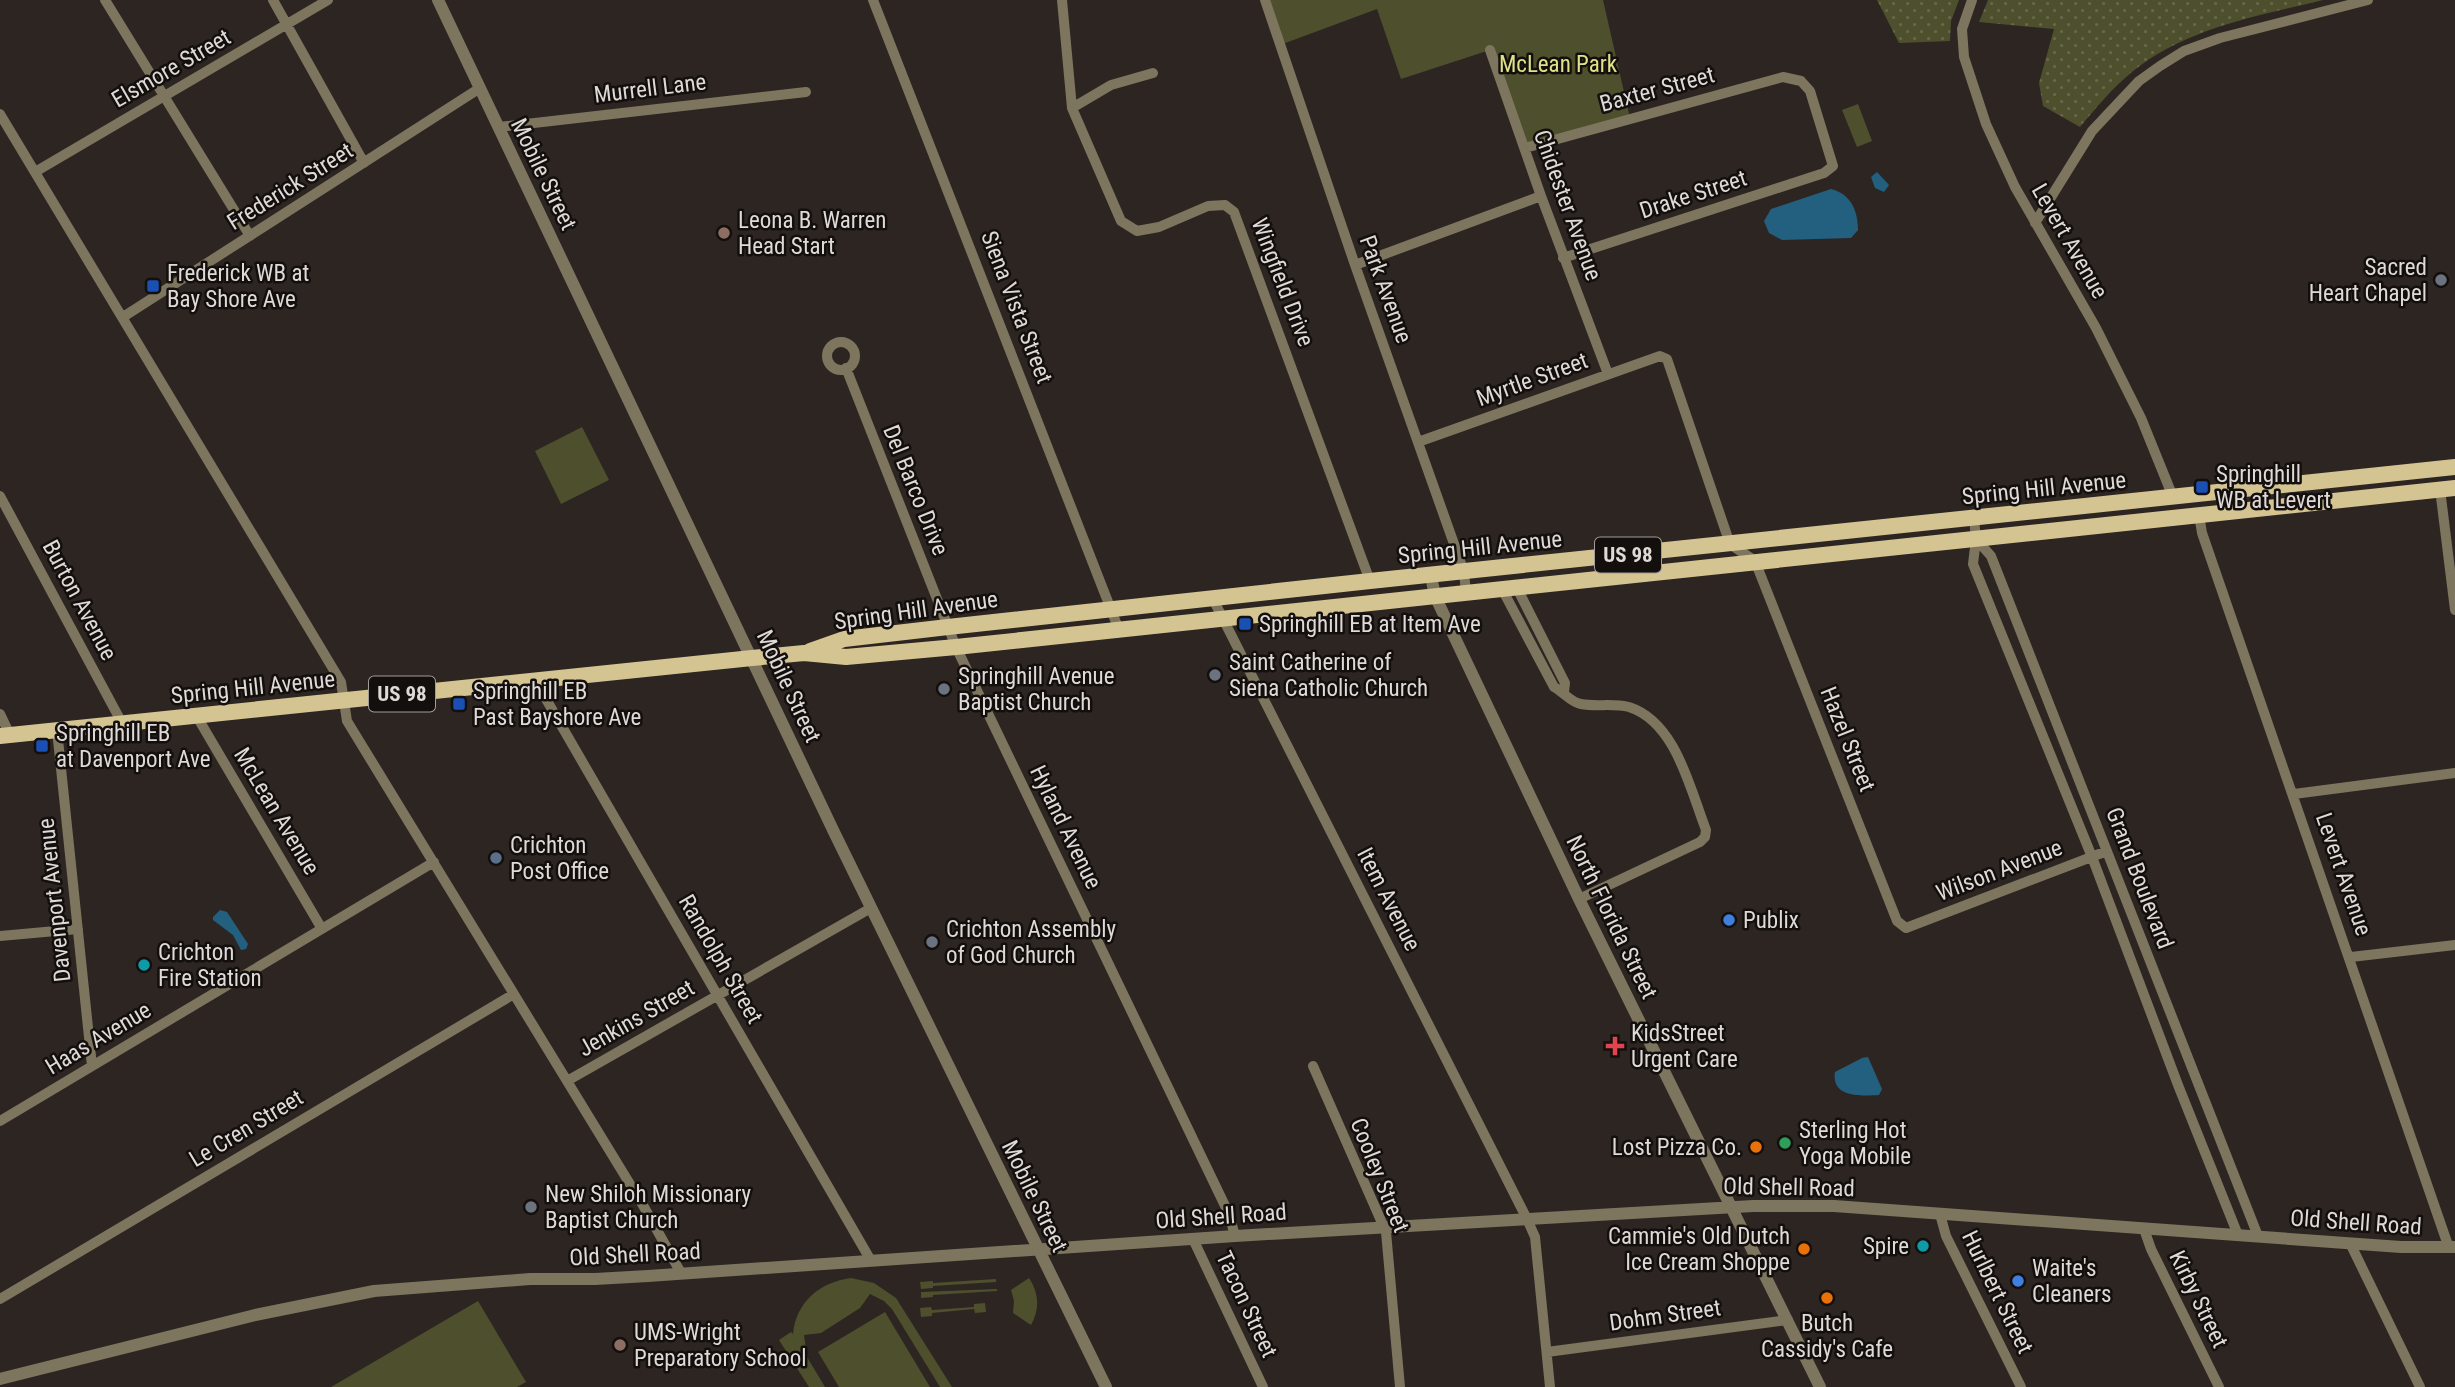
<svg xmlns="http://www.w3.org/2000/svg" width="2455" height="1387" font-family="'Roboto Condensed',sans-serif">
	<style>
		.grass { fill: url(#grass-dots) }
		.green { fill: #4e4f2d }
		.water { fill: #236080 }
		.lines { fill: none; stroke-linecap: round; stroke-linejoin: round }
		.minor { stroke: #7d755d; stroke-width: 10 }
		.tertiary { stroke: #7d755d; stroke-width: 12 }
		.primary { stroke: #d4c492; stroke-width: 16 }
		.education-dot { fill: #8d6e63; stroke: #130f0d; stroke-width: 2.5 }
		.worship-dot { fill: #6b7280; stroke: #130f0d; stroke-width: 2.5 }
		.transit-dot { fill: #1a4fb4; stroke: #130f0d; stroke-width: 2.5 }
		.service-dot { fill: #5c6f8a; stroke: #130f0d; stroke-width: 2.5 }
		.shop-dot { fill: #3f7fe0; stroke: #130f0d; stroke-width: 2.5 }
		.culture-dot { fill: #0f9aa8; stroke: #130f0d; stroke-width: 2.5 }
		.health-dot { fill: #e0444e; stroke: #130f0d; stroke-width: 2.5 }
		.leisure-dot { fill: #2e9e5b; stroke: #130f0d; stroke-width: 2.5 }
		.food-dot { fill: #e8710a; stroke: #130f0d; stroke-width: 2.5 }
		.labels { text-anchor: middle; stroke-width: 5; stroke-linejoin: round; paint-order: stroke }
		.shield { fill: #130f0d; stroke: #a29c9a; stroke-width: 2 }
		.shield-label { font-size: 21px; font-weight: bold; fill: #dfd9d7 }
		.park-label { font-size: 23px; fill: #dfe289; stroke: #130f0d }
		.street-label { font-size: 23px; fill: #dfd9d7; stroke: #130f0d }
		.poi-label { font-size: 23px; fill: #dfd9d7; stroke: #130f0d; text-anchor: start }
	</style>
	<defs>
		<pattern id="grass-dots" width="8" height="8" patternUnits="userSpaceOnUse" patternTransform="scale(1.75)"><rect width="8" height="8" fill="#4e4f2d"/><path d="M2 2h.1M6 6h.1" fill="none" stroke="#67684b" stroke-width="1.8" stroke-linecap="round"/></pattern>
	</defs>
	<rect width="100%" height="100%" fill="#2d2522"/>
	<path class="grass" d="M 1877,0 L 1959,0 L 1951,21 L 1950,41 L 1899,43 Z
		M 1988,0 L 2323,0 C 2258,16 2186,28 2132,72 C 2112,88 2096,108 2080,127 L 2043,106 L 2039,83 L 2054,29 L 1979,22 Z"/>
	<path class="green" d="M 1265,0 L 1603,0 L 1630,118 L 1525,148 L 1490,50 L 1401,79 L 1377,9 L 1280,45 Z
		M 1858,104 L 1872,141 L 1857,147 L 1842,110 Z
		M 582,427 L 609,480 L 561,504 L 535,451 Z
		M 851,1278 L 874,1283 L 896,1298 L 952,1387 L 940,1387 L 892,1309 L 884,1301 L 870,1294 L 860,1308 L 821,1333 L 804,1335 L 807,1357 L 825,1387 L 809,1387 L 779,1340 L 791,1332 L 793,1334 C 796,1302 820,1282 851,1278 Z
		M 1029,1278 C 1039,1293 1040,1309 1031,1325 L 1013,1313 L 1014,1301 L 1011,1290 Z
		M 996,1279 L 996,1282 L 933,1286 L 933,1288 L 921,1289 L 920,1282 L 933,1281 L 933,1283 Z
		M 997,1289 L 997,1291 L 933,1295 L 933,1297 L 921,1298 L 921,1292 Z
		M 478,1301 L 526,1382 L 517,1387 L 331,1387 Z
		M 985,1303 L 986,1312 L 975,1313 L 974,1309 L 932,1313 L 932,1316 L 921,1317 L 920,1308 L 931,1307 L 932,1310 L 974,1307 L 974,1304 Z
		M 885,1312 L 930,1387 L 839,1387 L 818,1352 Z"/>
	<path class="water" d="M 1877,172 L 1889,185 L 1884,192 L 1875,188 L 1871,177 Z
		M 1831,189 C 1851,194 1858,211 1858,230 L 1851,238 L 1782,240 L 1769,233 L 1764,221 L 1771,209 Z
		M 220,910 L 227,912 L 248,944 L 246,949 L 241,950 L 233,935 L 213,920 L 213,917 Z
		M 1868,1057 L 1882,1089 L 1879,1095 C 1861,1096 1831,1098 1835,1072 L 1862,1058 Z"/>
	<g class="lines">
		<path class="minor" d="M 105,0 L 250,236
			M 273,0 L 364,163
			M 873,0 L 1119,630
			M 1062,0 L 1072,108 L 1121,221 L 1137,231 L 1159,227 L 1208,206 L 1225,205 L 1234,212 L 1370,581
			M 1265,0 L 1355,265 L 1464,572 L 1466,593
			M 1972,0 L 1962,29 L 1964,57 L 1986,124 L 2015,187 L 2096,328 L 2141,418 L 2173,497
			M 1490,50 L 1541,196 L 1608,374
			M 1072,108 L 1111,85 L 1153,73
			M 0,114 L 341,682 L 347,721 L 644,1207 L 681,1273
			M 499,127 L 806,92
			M 1525,148 L 1783,77 L 1801,81 L 1810,91 L 1833,166 L 1824,173 L 1563,258
			M 35,172 L 328,0
			M 2035,223 L 2092,131 L 2139,81 L 2160,66 L 2184,51 L 2220,38 L 2368,0
			M 1355,265 L 1541,196
			M 123,317 L 480,88
			M827 356a14 14 0 1 1 28 0a14 14 0 1 1-28 0Z
			M 846,368 L 956,647 L 1229,1214 L 1235,1236
			M 1418,442 L 1660,356 L 1667,359 L 1730,544 L 1755,561 L 1897,921 L 1906,928 L 2107,851
			M 2440,489 L 2455,610
			M 0,496 L 122,723
			M 2199,515 L 2202,533 L 2449,1248
			M 1974,518 L 1976,539 L 1973,564 L 2092,857 L 2178,1085 L 2238,1235
			M 1976,539 L 1991,556 L 2258,1236
			M 1517,588 L 1565,683 L 1564,692
			M 1502,589 L 1554,687 C 1564,692 1570,702 1581,704 C 1596,707 1613,703 1629,707 C 1676,722 1690,789 1706,830 L 1705,837 L 1700,842 L 1579,899
			M 1213,599 L 1527,1219 L 1535,1237 L 1550,1387
			M 535,680 L 870,1259
			M 0,714 L 10,735
			M 196,715 L 322,929
			M 57,730 L 92,1066
			M 2294,794 L 2455,773
			M 0,936 L 78,929
			M 2351,957 L 2455,945
			M 1313,1066 L 1386,1232 L 1400,1387
			M 567,1081 L 871,908
			M 0,1121 L 434,862
			M 1940,1214 L 1946,1236 L 2021,1387
			M 2144,1229 L 2151,1249 L 2219,1387
			M 1193,1239 L 1263,1387
			M 2350,1243 L 2420,1387
			M 0,1299 L 514,994
			M 1547,1352 L 1788,1320"/>
		<path class="tertiary" d="M 438,0 L 834,832 L 1106,1387
			M 1431,576 L 1435,596 L 1579,899 L 1820,1387
			M 0,1379 L 255,1315 L 374,1291 L 530,1279 L 595,1279 L 648,1276 L 1235,1236 L 1753,1206 L 1834,1206 L 2401,1247 L 2455,1247"/>
		<path class="primary" d="M 810,651 L 844,639 L 948,627 L 1370,581 L 2455,467
			M 0,736 L 752,658 L 804,653 L 846,657 L 956,647 L 2455,488"/>
	</g>
	<g class="education-dot">
		<circle cx="724" cy="233" r="7"/>
		<circle cx="620" cy="1345" r="7"/>
	</g>
	<g class="worship-dot">
		<circle cx="2441" cy="280" r="7"/>
		<circle cx="1215" cy="675" r="7"/>
		<circle cx="944" cy="689" r="7"/>
		<circle cx="932" cy="942" r="7"/>
		<circle cx="531" cy="1207" r="7"/>
	</g>
	<g class="transit-dot">
		<rect x="146" y="279" width="14" height="14" rx="3.5"/>
		<rect x="2195" y="480" width="14" height="14" rx="3.5"/>
		<rect x="1238" y="617" width="14" height="14" rx="3.5"/>
		<rect x="452" y="697" width="14" height="14" rx="3.5"/>
		<rect x="35" y="739" width="14" height="14" rx="3.5"/>
	</g>
	<circle class="service-dot" cx="496" cy="858" r="7"/>
	<g class="shop-dot">
		<circle cx="1729" cy="920" r="7"/>
		<circle cx="2018" cy="1281" r="7"/>
	</g>
	<g class="culture-dot">
		<circle cx="144" cy="965" r="7"/>
		<circle cx="1923" cy="1246" r="7"/>
	</g>
	<path class="health-dot" d="M1611.5 1035.5h7v7h7v7h-7v7h-7v-7h-7v-7h7z"/>
	<circle class="leisure-dot" cx="1785" cy="1143" r="7"/>
	<g class="food-dot">
		<circle cx="1756" cy="1147" r="7"/>
		<circle cx="1804" cy="1249" r="7"/>
		<circle cx="1827" cy="1298" r="7"/>
	</g>
	<g class="labels">
		<g class="shield">
			<rect x="1595" y="537.5" width="66" height="35" rx="5"/>
			<rect x="369" y="676.5" width="66" height="35" rx="5"/>
		</g>
		<g class="shield-label">
			<text x="1628" y="562">US 98</text>
			<text x="402" y="701">US 98</text>
		</g>
		<g class="park-label">
			<text x="1558" y="72">McLean Park</text>
		</g>
		<g class="street-label">
			<text transform="translate(171 68) rotate(-30)" y="8">Elsmore Street</text>
			<text transform="translate(650 88) rotate(-7)" y="8">Murrell Lane</text>
			<text transform="translate(1657 89) rotate(-15)" y="8">Baxter Street</text>
			<text transform="translate(544 174) rotate(64)" y="8">Mobile Street</text>
			<text transform="translate(290 186) rotate(-32)" y="8">Frederick Street</text>
			<text transform="translate(1693 194) rotate(-18)" y="8">Drake Street</text>
			<text transform="translate(1568 205) rotate(70)" y="8">Chidester Avenue</text>
			<text transform="translate(2070 241) rotate(60)" y="8">Levert Avenue</text>
			<text transform="translate(1283 282) rotate(69)" y="8">Wingfield Drive</text>
			<text transform="translate(1386 289) rotate(70)" y="8">Park Avenue</text>
			<text transform="translate(1017 307) rotate(69)" y="8">Siena Vista Street</text>
			<text transform="translate(1532 379) rotate(-20)" y="8">Myrtle Street</text>
			<text transform="translate(2044 488) rotate(-6)" y="8">Spring Hill Avenue</text>
			<text transform="translate(916 490) rotate(68)" y="8">Del Barco Drive</text>
			<text transform="translate(1480 547) rotate(-6)" y="8">Spring Hill Avenue</text>
			<text transform="translate(80 600) rotate(62)" y="8">Burton Avenue</text>
			<text transform="translate(916 610) rotate(-8)" y="8">Spring Hill Avenue</text>
			<text transform="translate(789 686) rotate(65)" y="8">Mobile Street</text>
			<text transform="translate(253 687) rotate(-6)" y="8">Spring Hill Avenue</text>
			<text transform="translate(1848 739) rotate(68)" y="8">Hazel Street</text>
			<text transform="translate(277 811) rotate(59)" y="8">McLean Avenue</text>
			<text transform="translate(1066 827) rotate(64)" y="8">Hyland Avenue</text>
			<text transform="translate(1999 870) rotate(-21)" y="8">Wilson Avenue</text>
			<text transform="translate(2344 874) rotate(71)" y="8">Levert Avenue</text>
			<text transform="translate(2140 878) rotate(69)" y="8">Grand Boulevard</text>
			<text transform="translate(1389 899) rotate(63)" y="8">Item Avenue</text>
			<text transform="translate(54 900) rotate(-96)" y="8">Davenport Avenue</text>
			<text transform="translate(1612 917) rotate(64)" y="8">North Florida Street</text>
			<text transform="translate(721 959) rotate(60)" y="8">Randolph Street</text>
			<text transform="translate(636 1018) rotate(-30)" y="8">Jenkins Street</text>
			<text transform="translate(98 1038) rotate(-31)" y="8">Haas Avenue</text>
			<text transform="translate(246 1128) rotate(-31)" y="8">Le Cren Street</text>
			<text transform="translate(1380 1175) rotate(68)" y="8">Cooley Street</text>
			<text transform="translate(1789 1187) rotate(1)" y="8">Old Shell Road</text>
			<text transform="translate(1035 1196) rotate(64)" y="8">Mobile Street</text>
			<text transform="translate(1221 1216) rotate(-4)" y="8">Old Shell Road</text>
			<text transform="translate(2356 1222) rotate(4)" y="8">Old Shell Road</text>
			<text transform="translate(635 1254) rotate(-3)" y="8">Old Shell Road</text>
			<text transform="translate(1998 1292) rotate(64)" y="8">Hurlbert Street</text>
			<text transform="translate(2199 1299) rotate(64)" y="8">Kirby Street</text>
			<text transform="translate(1247 1304) rotate(65)" y="8">Tacon Street</text>
			<text transform="translate(1665 1315) rotate(-8)" y="8">Dohm Street</text>
		</g>
		<g class="poi-label">
			<text x="738" y="228">Leona B. Warren<tspan x="738" dy="26">Head Start</tspan></text>
			<text x="2427" y="275" text-anchor="end">Sacred<tspan x="2427" dy="26">Heart Chapel</tspan></text>
			<text x="167" y="281">Frederick WB at<tspan x="167" dy="26">Bay Shore Ave</tspan></text>
			<text x="2216" y="482">Springhill<tspan x="2216" dy="26">WB at Levert</tspan></text>
			<text x="1259" y="632">Springhill EB at Item Ave</text>
			<text x="1229" y="670">Saint Catherine of<tspan x="1229" dy="26">Siena Catholic Church</tspan></text>
			<text x="958" y="684">Springhill Avenue<tspan x="958" dy="26">Baptist Church</tspan></text>
			<text x="473" y="699">Springhill EB<tspan x="473" dy="26">Past Bayshore Ave</tspan></text>
			<text x="56" y="741">Springhill EB<tspan x="56" dy="26">at Davenport Ave</tspan></text>
			<text x="510" y="853">Crichton<tspan x="510" dy="26">Post Office</tspan></text>
			<text x="1743" y="928">Publix</text>
			<text x="946" y="937">Crichton Assembly<tspan x="946" dy="26">of God Church</tspan></text>
			<text x="158" y="960">Crichton<tspan x="158" dy="26">Fire Station</tspan></text>
			<text x="1631" y="1041">KidsStreet<tspan x="1631" dy="26">Urgent Care</tspan></text>
			<text x="1799" y="1138">Sterling Hot<tspan x="1799" dy="26">Yoga Mobile</tspan></text>
			<text x="1742" y="1155" text-anchor="end">Lost Pizza Co.</text>
			<text x="545" y="1202">New Shiloh Missionary<tspan x="545" dy="26">Baptist Church</tspan></text>
			<text x="1790" y="1244" text-anchor="end">Cammie's Old Dutch<tspan x="1790" dy="26">Ice Cream Shoppe</tspan></text>
			<text x="1909" y="1254" text-anchor="end">Spire</text>
			<text x="2032" y="1276">Waite's<tspan x="2032" dy="26">Cleaners</tspan></text>
			<text x="1827" y="1331" text-anchor="middle">Butch<tspan x="1827" dy="26">Cassidy's Cafe</tspan></text>
			<text x="634" y="1340">UMS-Wright<tspan x="634" dy="26">Preparatory School</tspan></text>
		</g>
	</g>
</svg>
